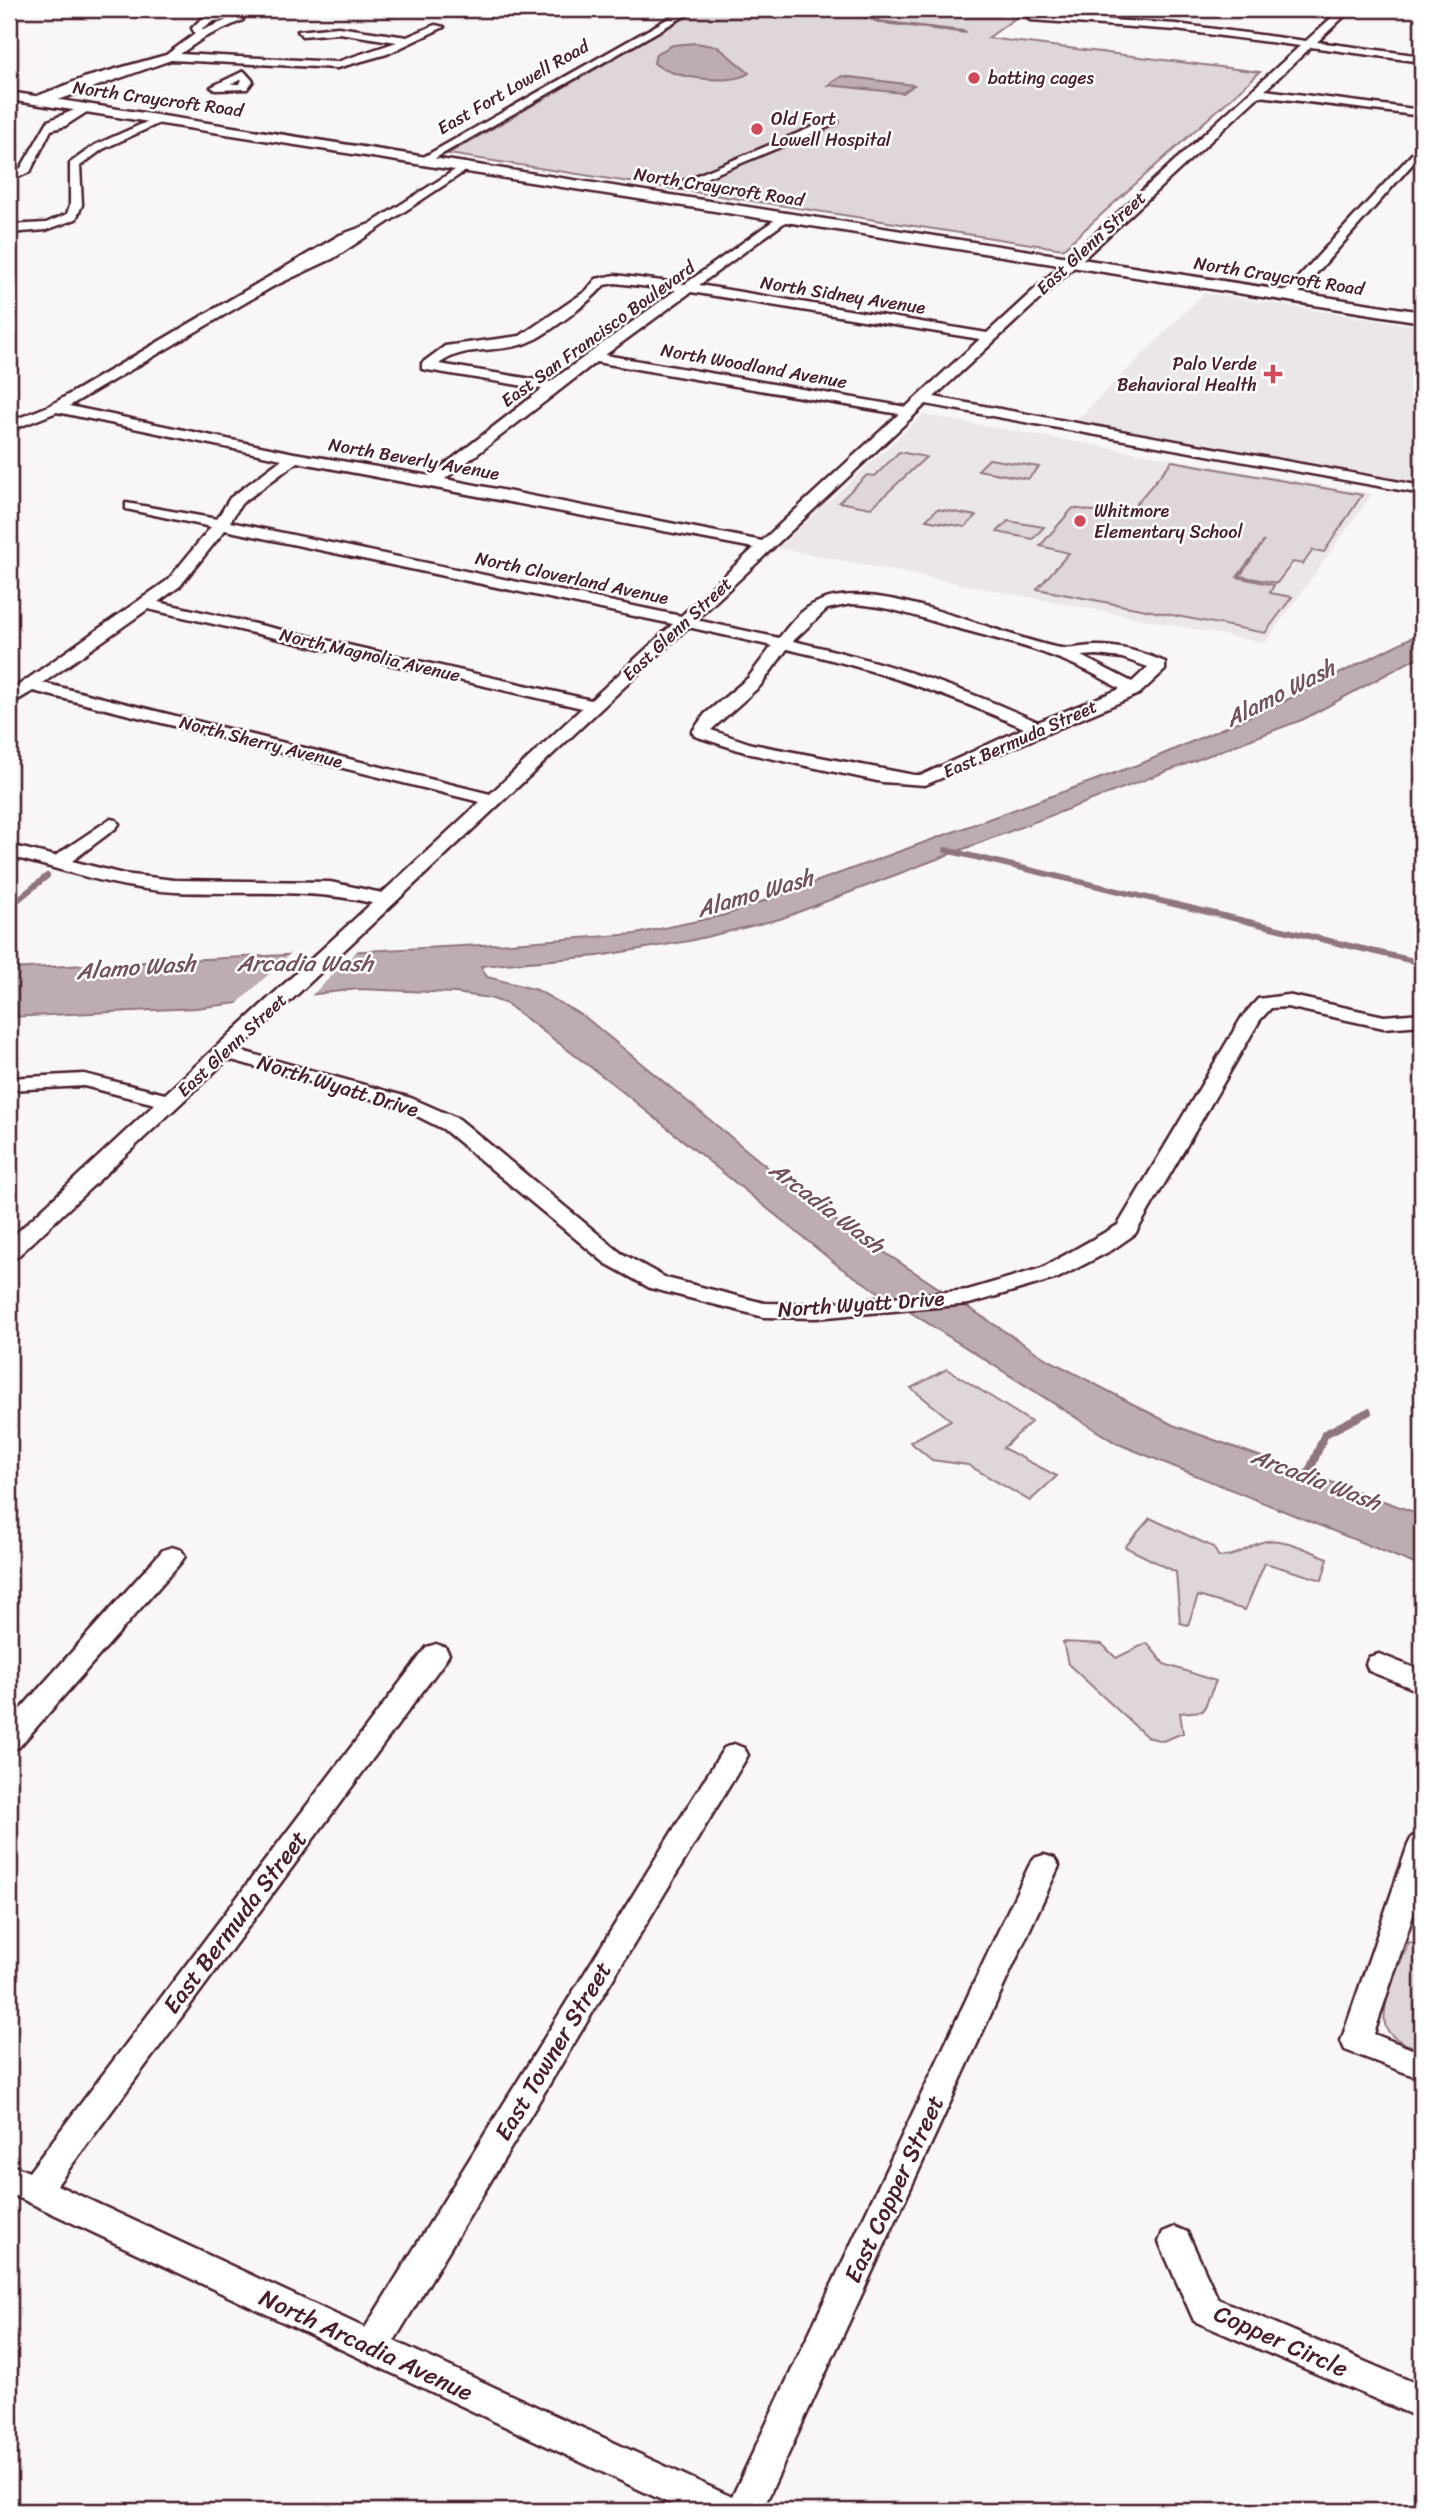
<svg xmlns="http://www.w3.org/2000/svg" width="1431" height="2520" font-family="Sriracha,sans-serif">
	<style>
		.built { fill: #ebe6e8 }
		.green { fill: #ded6d9; stroke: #947a82; stroke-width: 2 }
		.water { fill: #bdadb0; stroke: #8f747b; stroke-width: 2 }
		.pier { fill: #f8f6f7 }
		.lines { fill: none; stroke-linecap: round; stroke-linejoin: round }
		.stream-far2 { stroke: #8f747b; stroke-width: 3.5 }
		.stream-far1 { stroke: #8f747b; stroke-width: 6 }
		.stream { stroke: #8f747b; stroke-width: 8 }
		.minor-casing { stroke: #4a1f2b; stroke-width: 5 }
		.major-casing { stroke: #4a1f2b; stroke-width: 5 }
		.minor { fill: #fff; fill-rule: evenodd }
		.major { fill: #fff; fill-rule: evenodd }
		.poi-dot { fill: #d1495b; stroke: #fff; stroke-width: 2.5 }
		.labels { text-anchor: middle; stroke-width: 5; stroke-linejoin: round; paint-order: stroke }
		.far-poi-label { font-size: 18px; fill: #4a1f2b; stroke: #fff; text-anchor: start }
		.far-street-label { font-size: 18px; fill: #4a1f2b; stroke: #fff }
		.street-label { font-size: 21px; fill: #4a1f2b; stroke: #fff }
		.water-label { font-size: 23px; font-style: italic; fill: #72515a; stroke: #fff }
		.near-street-label { font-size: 24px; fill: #4a1f2b; stroke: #fff }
	</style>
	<rect width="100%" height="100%" fill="#f8f6f7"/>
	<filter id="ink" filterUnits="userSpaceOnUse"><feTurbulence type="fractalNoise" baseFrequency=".0143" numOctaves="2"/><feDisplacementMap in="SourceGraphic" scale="14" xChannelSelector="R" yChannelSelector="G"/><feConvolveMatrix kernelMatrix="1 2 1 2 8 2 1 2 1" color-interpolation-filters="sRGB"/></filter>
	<g filter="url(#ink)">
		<path class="built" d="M 1204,293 L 1422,327 L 1422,485 L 1369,479 L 1072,425 Z
			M 923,415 L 1372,494 L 1265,643 L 778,548 Z"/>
		<path class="green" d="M 700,9 L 1028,9 L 988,38 L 1260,72 L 1063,249 L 448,154 Z
			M 899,452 L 926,457 L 871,508 L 839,502 L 867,475 L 875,476 Z
			M 989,459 L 1039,467 L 1028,479 L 978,470 Z
			M 1172,461 L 1362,495 L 1324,552 L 1313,550 L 1303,564 L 1293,562 L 1277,583 L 1240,576 L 1264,541 L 1237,577 L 1274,585 L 1270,593 L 1292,597 L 1265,633 L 1037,589 L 1069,553 L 1040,546 L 1073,508 L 1126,516 Z
			M 937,509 L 976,516 L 965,527 L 926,520 Z
			M 1008,521 L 1043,527 L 1044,527 L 1033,539 L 997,532 Z
			M 947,1369 L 1031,1422 L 1003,1448 L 1057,1476 L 1030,1501 L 968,1465 L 932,1460 L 910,1442 L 951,1420 L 911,1388 Z
			M 1150,1518 L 1213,1547 L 1219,1557 C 1236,1557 1244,1549 1259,1543 C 1280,1534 1308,1551 1328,1558 L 1322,1580 L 1265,1563 L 1245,1610 L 1198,1596 L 1188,1625 L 1180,1623 L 1176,1572 L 1125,1547 Z
			M 1063,1642 L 1102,1644 L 1116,1658 L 1147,1643 L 1164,1664 L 1216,1681 L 1203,1711 L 1180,1713 L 1183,1733 L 1163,1741 L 1147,1737 L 1068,1664 Z
			M 1409,1942 L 1422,1947 L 1422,2050 C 1411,2046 1396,2042 1388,2031 C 1375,2013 1401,1962 1409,1942 Z"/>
		<path class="water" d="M 696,43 L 718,47 L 749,73 C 732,86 670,78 654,63 L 656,54 L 673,45 Z
			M 842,76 L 914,85 L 903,93 L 828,85 Z
			M 1422,632 L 1422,655 L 1304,719 L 780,919 L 689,941 L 598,956 L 481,966 L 487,977 L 537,990 L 585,1017 L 817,1208 L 1045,1358 L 1173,1425 L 1422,1515 L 1422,1567 L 1116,1443 L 841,1268 L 613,1084 L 507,1004 L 490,998 L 455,993 L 358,989 L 196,1008 L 9,1017 L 9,969 L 482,945 L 636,934 L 725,915 L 1145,762 L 1281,703 Z"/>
		<path class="pier" d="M 360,948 L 309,998 L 236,1005 L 292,952 Z"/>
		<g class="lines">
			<path class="stream-far2" d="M 843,9 L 881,22 L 965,32"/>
			<path class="stream-far1" d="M 946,850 L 1422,963
				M 9,907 L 47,876"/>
			<path class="stream" d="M 1306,1479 L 1325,1434 L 1368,1412"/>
			<g class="minor-casing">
				<path id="minor" d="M 685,9 L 697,9 L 430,161 L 420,159 Z
					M 1341,9 L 1352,9 L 1317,42 L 1422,56 L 1422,62 L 1311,47 L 1265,90 L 1422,110 L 1422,116 L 1259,96 L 934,397 L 1422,486 L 1422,494 L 926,404 L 696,620 L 779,638 C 790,624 801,609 818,602 C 875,575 999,637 1061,648 C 1070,650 1083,646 1093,646 C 1118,645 1142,652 1165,662 L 1165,670 L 1139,694 L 925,785 L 882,782 L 751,754 L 695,736 L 692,732 L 705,714 L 748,678 L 772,646 L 688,627 L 238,1050 L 411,1098 L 459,1119 L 621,1253 L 666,1278 L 764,1303 L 816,1304 L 968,1290 L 1042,1268 L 1118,1225 L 1242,1017 L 1258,999 L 1287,995 L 1384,1016 L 1422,1013 L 1422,1025 L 1384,1028 L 1287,1007 L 1271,1008 L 1260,1020 L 1135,1234 L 1112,1250 L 1058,1278 L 969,1304 L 816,1318 L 764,1317 L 650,1288 L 605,1263 L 443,1129 L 397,1106 L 228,1059 L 17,1257 L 9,1259 L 9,1240 L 155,1104 L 84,1086 L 9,1090 L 9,1078 L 84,1074 L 165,1094 L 372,903 C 306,888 243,895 175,892 C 118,889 64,870 9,856 L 9,845 L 55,856 L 110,819 L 116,820 L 119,824 L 116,828 L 72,861 L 123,874 L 174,880 L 330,882 L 382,893 L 480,802 L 33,691 L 9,705 L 9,692 L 168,580 L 211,527 L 126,509 L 126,503 L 217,519 L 230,498 L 282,459 L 57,412 L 9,431 L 9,422 L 51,405 L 340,235 L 370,224 L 466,163 L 472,166 L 470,168 L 334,258 L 272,287 L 69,406 L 294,453 L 430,476 L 542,389 L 427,370 L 422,369 L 422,363 L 445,346 L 520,336 L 586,291 L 596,279 L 615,275 L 685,284 L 784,213 L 790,217 L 788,220 L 699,285 L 987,333 L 1300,46 L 1176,30 L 1030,20 L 1026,15 L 1176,24 L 1306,41 ZM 615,283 L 676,290 L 550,382 L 439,364 C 465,344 496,354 527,343 C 544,337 593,300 604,285 ZM 691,292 L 980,339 L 906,407 L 605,355 ZM 596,362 L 899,414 L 762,541 L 445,479 ZM 297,462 L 754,548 L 681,616 L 230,522 L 241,504 ZM 225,530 L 658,621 L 673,624 L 591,700 L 158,602 L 180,586 ZM 851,604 C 884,605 915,616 945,625 C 1006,641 1067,655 1120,689 L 1038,722 C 959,686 878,660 793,641 L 827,609 ZM 148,609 L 582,708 L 490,794 L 43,683 ZM 787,649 C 869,667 947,694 1024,728 L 922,775 L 914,775 L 752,744 L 711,730 L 760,686 ZM 1097,655 L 1122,658 L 1148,667 L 1132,682 L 1081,656 Z
					M 216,14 L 233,15 L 243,20 L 205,37 L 180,54 L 337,62 L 397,42 L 339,33 L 302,36 L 298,31 L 338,27 L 407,37 L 435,25 L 444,27 L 387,54 L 337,68 L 171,60 L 47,104 L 27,100 L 84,78 L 166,55 L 195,34 L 192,28 L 201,19 ZM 227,20 L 203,30 L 202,28 L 214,21 Z
					M 244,71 L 253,81 L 247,89 L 216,90 L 211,87 ZM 242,79 L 240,84 L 231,84 Z
					M 84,106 L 93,108 L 65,126 L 51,130 L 30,172 L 9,181 L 9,174 L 21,168 L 48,121 Z
					M 160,116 L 165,119 L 164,121 L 103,149 L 80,166 L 82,205 L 76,219 L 46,230 L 9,233 L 9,225 L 46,223 L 67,214 L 70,205 L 70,163 L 95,145 Z
					M 832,119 L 838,122 L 836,124 L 681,188 L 671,186 Z
					M 1422,143 L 1422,153 L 1293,300 L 1283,300 L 1283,294 Z
					M 172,1547 L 181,1550 L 185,1556 L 181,1562 L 19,1747 L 9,1750 L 9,1722 L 163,1550 Z
					M 436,1644 L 445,1647 L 449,1654 L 445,1661 L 57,2185 L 365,2328 L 724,1748 L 734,1744 L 744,1748 L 748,1755 L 744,1762 L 394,2341 L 732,2497 L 1029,1866 L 1034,1858 L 1044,1855 L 1054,1858 L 1059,1866 L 762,2511 L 685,2511 L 9,2193 L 9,2164 L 29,2172 L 427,1647 Z
					M 1379,1654 L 1422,1671 L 1422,1692 L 1369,1671 L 1366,1664 L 1369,1657 Z
					M 1422,1834 L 1422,1888 L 1374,2034 L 1422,2053 L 1422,2079 L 1345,2050 L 1341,2041 L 1408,1845 L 1412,1837 Z
					M 1175,2227 L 1187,2232 L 1218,2299 L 1422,2386 L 1422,2419 L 1194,2321 L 1159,2242 L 1163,2232 Z"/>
			</g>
			<g class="major-casing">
				<path id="major" d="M 9,92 L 1422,312 L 1422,322 L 9,100 Z"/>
			</g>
			<use href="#minor" class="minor"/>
			<use href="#major" class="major"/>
		</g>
	</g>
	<g class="poi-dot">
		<circle cx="974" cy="78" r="7"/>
		<circle cx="757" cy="129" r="7"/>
		<path d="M1269.5 363.5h7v7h7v7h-7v7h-7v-7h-7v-7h7z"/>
		<circle cx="1080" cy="521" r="7"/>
	</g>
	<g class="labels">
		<g class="far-poi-label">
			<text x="988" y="84">batting cages</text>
			<text x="771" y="125">Old Fort<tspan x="771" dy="21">Lowell Hospital</tspan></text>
			<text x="1257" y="370" text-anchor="end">Palo Verde<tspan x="1257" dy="21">Behavioral Health</tspan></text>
			<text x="1094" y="517">Whitmore<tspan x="1094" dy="21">Elementary School</tspan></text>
		</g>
		<g class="far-street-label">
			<text transform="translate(513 87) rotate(-30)" y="6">East Fort Lowell Road</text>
			<text transform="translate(158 99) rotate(8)" y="6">North Craycroft Road</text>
			<text transform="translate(719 187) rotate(9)" y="6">North Craycroft Road</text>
			<text transform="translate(1091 243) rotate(-43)" y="6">East Glenn Street</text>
			<text transform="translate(1279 276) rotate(9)" y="6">North Craycroft Road</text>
			<text transform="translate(843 295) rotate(9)" y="6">North Sidney Avenue</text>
			<text transform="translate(598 334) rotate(-36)" y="6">East San Francisco Boulevard</text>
			<text transform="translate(754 366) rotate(10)" y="6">North Woodland Avenue</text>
			<text transform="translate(414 459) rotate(10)" y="6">North Beverly Avenue</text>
			<text transform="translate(572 578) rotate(12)" y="6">North Cloverland Avenue</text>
			<text transform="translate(677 629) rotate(-43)" y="6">East Glenn Street</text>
			<text transform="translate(370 655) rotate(13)" y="6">North Magnolia Avenue</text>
			<text transform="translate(1020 739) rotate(-24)" y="6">East Bermuda Street</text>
			<text transform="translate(261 742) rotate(14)" y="6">North Sherry Avenue</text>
			<text transform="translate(232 1045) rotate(-43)" y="6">East Glenn Street</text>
		</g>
		<g class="street-label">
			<text transform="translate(338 1086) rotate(17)" y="7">North Wyatt Drive</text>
			<text transform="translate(861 1304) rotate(-4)" y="7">North Wyatt Drive</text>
		</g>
		<g class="water-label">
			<text transform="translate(1280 693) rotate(-27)" y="8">Alamo Wash</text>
			<text transform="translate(755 893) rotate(-16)" y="8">Alamo Wash</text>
			<text x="305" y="971">Arcadia Wash</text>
			<text transform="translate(136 967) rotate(-4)" y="8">Alamo Wash</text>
			<text transform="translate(827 1207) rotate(37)" y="8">Arcadia Wash</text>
			<text transform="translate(1316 1479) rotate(21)" y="8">Arcadia Wash</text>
		</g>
		<g class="near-street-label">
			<text transform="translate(235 1922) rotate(-53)" y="8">East Bermuda Street</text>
			<text transform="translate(553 2051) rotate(-59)" y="8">East Towner Street</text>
			<text transform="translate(894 2189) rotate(-65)" y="8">East Copper Street</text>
			<text transform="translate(1281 2341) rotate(24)" y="8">Copper Circle</text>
			<text transform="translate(366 2345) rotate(25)" y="8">North Arcadia Avenue</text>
		</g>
	</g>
	<rect width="1431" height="2520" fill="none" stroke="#fff" stroke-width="35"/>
	<rect x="18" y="18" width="1396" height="2485" fill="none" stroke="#4a1f2b" stroke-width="2.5" filter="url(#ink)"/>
</svg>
